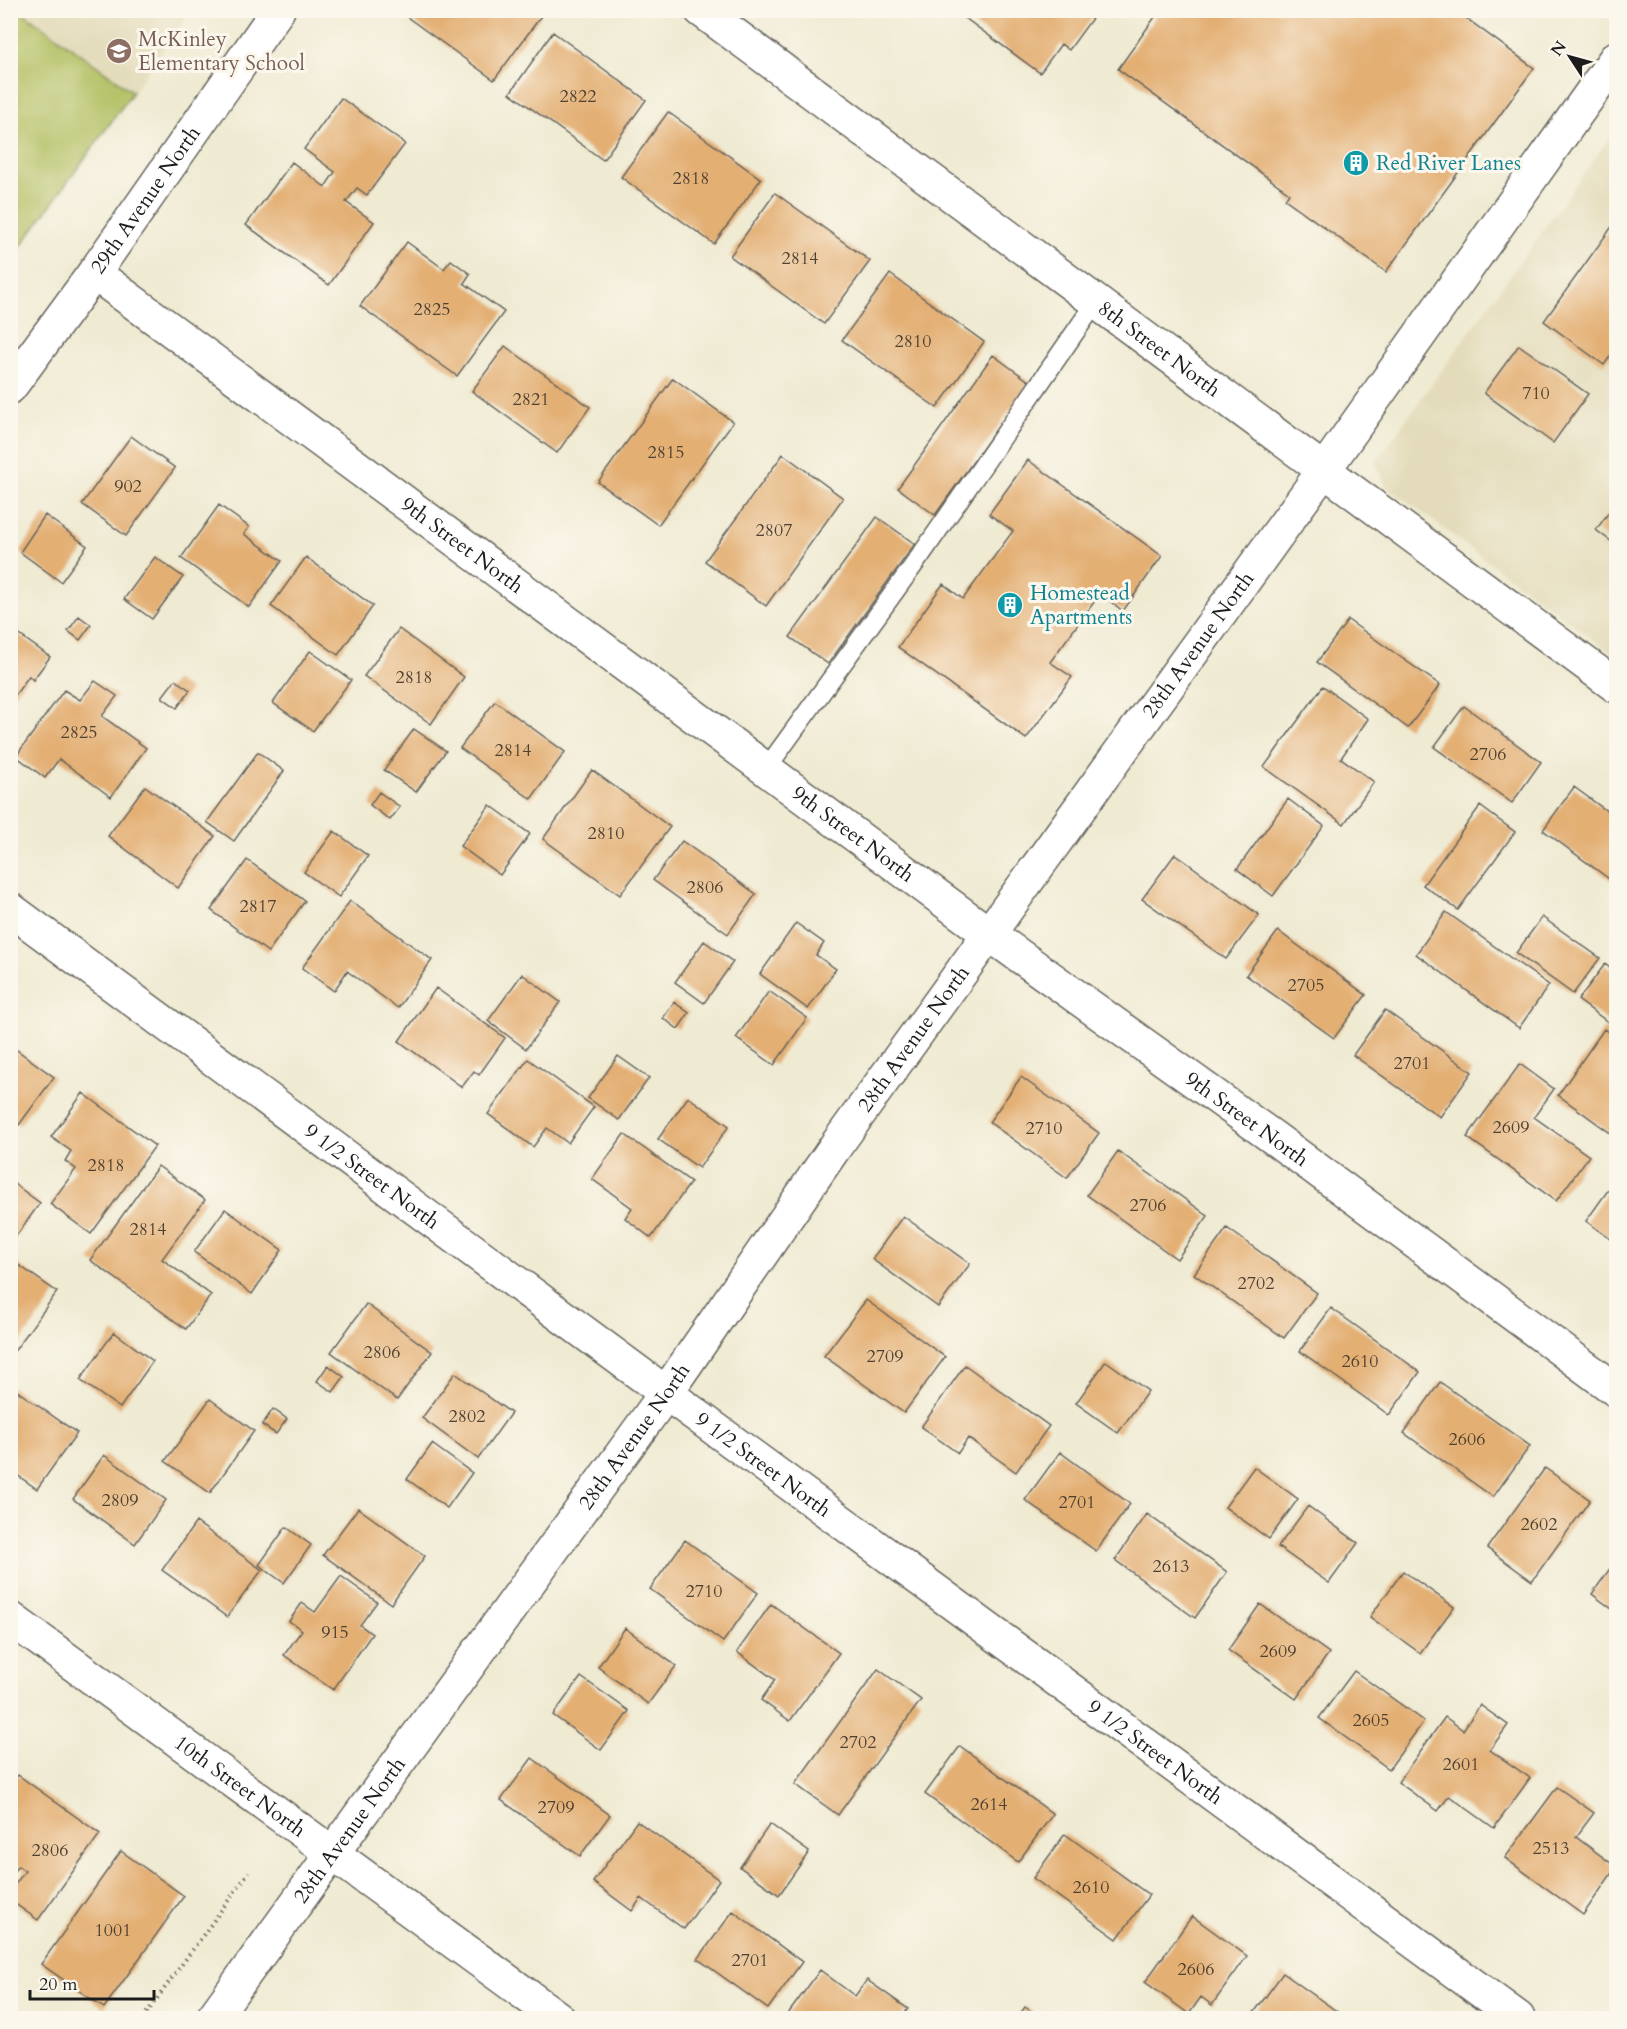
<svg xmlns="http://www.w3.org/2000/svg" width="1627" height="2029" font-family="Cardo,serif">
	<style>
		.built { fill: #e3dbba }
		.green { fill: #b3c063; stroke: #686e40; stroke-width: 1.5 }
		.building { fill: #e3af73 }
		.lines { fill: none; stroke-linecap: round; stroke-linejoin: round }
		.service-casing { stroke: #66645c; stroke-width: 21 }
		.minor-casing { stroke: #66645c; stroke-width: 36 }
		.path { stroke: #66645c; stroke-width: 4; stroke-dasharray: 1.5 4.5; stroke-linecap: butt }
		.service { stroke: #fff; stroke-width: 18 }
		.minor { stroke: #fff; stroke-width: 33 }
		.labels { text-anchor: middle; stroke-width: 6; stroke-linejoin: round; paint-order: stroke }
		.number-label { font-size: 18px; fill: #4e4132 }
		.education-label { font-size: 21px; fill: #785e54; stroke: #fbf7ec; text-anchor: start }
		.culture-label { font-size: 21px; fill: #0d838f; stroke: #fbf7ec; text-anchor: start }
		.street-label { font-size: 21px; fill: #1c1c1c; stroke: #fbf7ec }
	</style>
	<rect width="100%" height="100%" fill="#fbf7ec"/>
	<filter id="ink" filterUnits="userSpaceOnUse"><feTurbulence type="fractalNoise" baseFrequency=".0167" numOctaves="2"/><feDisplacementMap in="SourceGraphic" scale="12" xChannelSelector="R" yChannelSelector="G"/><feConvolveMatrix kernelMatrix="1 2 1 2 8 2 1 2 1" color-interpolation-filters="sRGB"/></filter>
	<filter id="wash" filterUnits="userSpaceOnUse"><feTurbulence type="fractalNoise" baseFrequency=".008" numOctaves="4" result="noise"/><feDisplacementMap in="SourceGraphic" scale="24" xChannelSelector="R" yChannelSelector="G"/><feGaussianBlur stdDeviation="1.35" result="paint"/><feColorMatrix in="noise" values="0 0 0 0 0 0 0 0 0 0 0 0 0 0 0 0 0 1.4 0 .05"/><feComposite in="paint" operator="in"/></filter>
	<g filter="url(#wash)">
		<rect width="100%" height="100%" fill="#efead2"/>
		<path class="built" d="M 21,11 L 191,11 L 133,92 Z
			M 1616,129 L 1616,656 L 1386,486 L 1375,463 Z"/>
		<path class="green" d="M 21,11 L 133,92 L 11,260 L 10,11 Z"/>
		<g id="blocks">
			<path class="building" d="M 401,10 L 534,10 L 541,16 L 494,80 L 400,12 Z
				M 954,10 L 1092,10 L 1096,13 L 1069,50 L 1061,44 L 1040,73 Z
				M 1160,10 L 1455,10 L 1534,68 L 1386,272 L 1285,199 L 1289,193 L 1118,69 Z
				M 553,32 L 646,100 L 603,160 L 510,93 Z
				M 341,98 L 405,144 L 367,195 L 357,188 L 346,202 L 374,222 L 329,285 L 246,225 L 292,162 L 325,187 L 335,172 L 304,149 Z
				M 668,112 L 761,179 L 714,244 L 621,177 Z
				M 775,193 L 870,261 L 824,324 L 730,256 Z
				M 1616,221 L 1616,348 L 1604,365 L 1544,321 Z
				M 407,242 L 444,269 L 451,260 L 470,274 L 464,283 L 504,312 L 457,376 L 360,306 Z
				M 890,274 L 984,342 L 937,408 L 842,340 Z
				M 1519,345 L 1588,394 L 1553,443 L 1484,393 Z
				M 505,346 L 590,407 L 557,453 L 472,391 Z
				M 993,355 L 1030,382 L 935,515 L 898,488 Z
				M 673,378 L 733,422 L 658,525 L 598,482 Z
				M 131,436 L 175,468 L 126,536 L 82,504 Z
				M 783,454 L 843,498 L 766,606 L 705,561 Z
				M 1028,460 L 1162,556 L 1123,611 L 1100,594 L 1050,662 L 1072,677 L 1026,739 L 898,647 L 943,584 L 963,599 L 1013,531 L 989,514 Z
				M 1616,502 L 1616,545 L 1596,530 Z
				M 219,505 L 249,527 L 244,534 L 282,561 L 249,607 L 181,558 Z
				M 45,515 L 87,546 L 61,582 L 20,552 Z
				M 877,517 L 915,544 L 828,664 L 790,637 Z
				M 155,557 L 183,577 L 152,619 L 124,599 Z
				M 306,557 L 373,606 L 338,655 L 271,606 Z
				M 79,616 L 91,625 L 80,640 L 68,631 Z
				M 1348,620 L 1440,685 L 1408,728 L 1317,662 Z
				M 10,628 L 50,657 L 33,680 L 29,676 L 10,702 Z
				M 399,629 L 464,677 L 431,724 L 364,676 Z
				M 310,651 L 351,680 L 313,731 L 273,703 Z
				M 175,680 L 190,690 L 177,708 L 162,697 Z
				M 95,681 L 117,696 L 102,716 L 146,748 L 111,797 L 59,759 L 45,778 L 16,756 L 64,690 L 80,700 Z
				M 1323,686 L 1368,719 L 1341,758 L 1374,782 L 1344,824 L 1264,767 Z
				M 495,701 L 565,752 L 531,799 L 460,748 Z
				M 1464,706 L 1541,762 L 1512,803 L 1434,747 Z
				M 414,729 L 446,751 L 416,792 L 384,770 Z
				M 258,752 L 284,771 L 234,841 L 207,822 Z
				M 592,770 L 670,827 L 620,895 L 543,839 Z
				M 145,786 L 215,836 L 178,888 L 108,836 Z
				M 1574,787 L 1616,818 L 1616,884 L 1543,830 Z
				M 379,792 L 400,807 L 390,820 L 370,805 Z
				M 1288,799 L 1324,826 L 1273,896 L 1237,869 Z
				M 490,805 L 530,834 L 500,875 L 460,846 Z
				M 1480,806 L 1515,832 L 1458,910 L 1423,885 Z
				M 334,831 L 368,856 L 339,897 L 304,872 Z
				M 682,841 L 756,894 L 728,934 L 653,880 Z
				M 1175,854 L 1259,915 L 1226,959 L 1142,899 Z
				M 247,860 L 305,901 L 268,952 L 211,910 Z
				M 350,901 L 432,960 L 398,1008 L 347,971 L 334,991 L 302,968 Z
				M 1446,912 L 1549,985 L 1519,1028 L 1416,954 Z
				M 1542,917 L 1600,958 L 1573,994 L 1516,953 Z
				M 796,923 L 824,943 L 816,955 L 836,969 L 808,1009 L 760,974 Z
				M 1278,931 L 1366,995 L 1334,1038 L 1246,975 Z
				M 704,941 L 733,962 L 704,1003 L 675,982 Z
				M 1605,964 L 1616,973 L 1616,1028 L 1578,1000 Z
				M 522,974 L 560,1002 L 526,1049 L 488,1021 Z
				M 436,988 L 505,1038 L 479,1075 L 474,1071 L 462,1087 L 399,1041 Z
				M 769,991 L 807,1018 L 774,1065 L 736,1038 Z
				M 674,1002 L 689,1013 L 678,1029 L 663,1018 Z
				M 1385,1010 L 1472,1072 L 1440,1117 L 1353,1055 Z
				M 1604,1029 L 1616,1038 L 1616,1137 L 1558,1095 Z
				M 10,1045 L 54,1077 L 19,1125 L 10,1118 Z
				M 618,1056 L 649,1078 L 619,1120 L 588,1098 Z
				M 528,1059 L 594,1107 L 568,1143 L 547,1128 L 533,1147 L 488,1114 Z
				M 1520,1064 L 1554,1089 L 1534,1117 L 1589,1156 L 1556,1201 L 1467,1137 Z
				M 1021,1077 L 1099,1133 L 1067,1178 L 989,1122 Z
				M 83,1093 L 155,1146 L 91,1234 L 50,1204 L 76,1169 L 65,1161 L 71,1151 L 51,1137 Z
				M 688,1097 L 729,1126 L 699,1168 L 658,1139 Z
				M 624,1134 L 691,1182 L 651,1238 L 625,1218 L 632,1208 L 592,1179 Z
				M 1118,1151 L 1208,1216 L 1177,1259 L 1087,1195 Z
				M 158,1166 L 205,1200 L 162,1259 L 211,1295 L 186,1329 L 90,1260 Z
				M 1616,1179 L 1616,1243 L 1586,1221 Z
				M 10,1181 L 40,1203 L 14,1239 L 10,1236 Z
				M 225,1209 L 282,1250 L 252,1294 L 194,1252 Z
				M 903,1216 L 970,1264 L 938,1307 L 872,1259 Z
				M 1227,1228 L 1317,1293 L 1284,1338 L 1194,1274 Z
				M 13,1261 L 57,1292 L 13,1353 L 10,1351 L 10,1264 Z
				M 866,1300 L 945,1357 L 904,1413 L 824,1356 Z
				M 366,1304 L 432,1352 L 397,1400 L 331,1352 Z
				M 1331,1308 L 1420,1372 L 1389,1415 L 1300,1351 Z
				M 114,1332 L 153,1361 L 120,1408 L 80,1380 Z
				M 1106,1361 L 1148,1391 L 1118,1433 L 1076,1403 Z
				M 328,1365 L 344,1377 L 333,1392 L 317,1381 Z
				M 965,1365 L 1049,1426 L 1016,1472 L 968,1438 L 958,1453 L 921,1427 Z
				M 455,1373 L 511,1413 L 478,1459 L 422,1418 Z
				M 1440,1382 L 1530,1446 L 1493,1497 L 1404,1433 Z
				M 10,1386 L 77,1433 L 37,1489 L 10,1470 Z
				M 210,1399 L 254,1431 L 210,1493 L 165,1461 Z
				M 273,1409 L 287,1419 L 276,1434 L 262,1425 Z
				M 432,1444 L 472,1473 L 447,1508 L 407,1479 Z
				M 1060,1452 L 1130,1504 L 1096,1551 L 1025,1500 Z
				M 104,1455 L 166,1500 L 135,1544 L 73,1499 Z
				M 1254,1467 L 1298,1499 L 1269,1539 L 1225,1507 Z
				M 1545,1468 L 1590,1500 L 1532,1581 L 1487,1548 Z
				M 1308,1506 L 1358,1543 L 1329,1583 L 1278,1547 Z
				M 358,1508 L 425,1556 L 391,1604 L 323,1555 Z
				M 1147,1514 L 1227,1572 L 1195,1618 L 1115,1560 Z
				M 196,1522 L 262,1570 L 227,1617 L 162,1570 Z
				M 286,1527 L 311,1545 L 284,1583 L 259,1565 Z
				M 685,1540 L 758,1593 L 723,1642 L 650,1589 Z
				M 1616,1560 L 1616,1612 L 1592,1594 Z
				M 1403,1571 L 1454,1607 L 1420,1653 L 1370,1617 Z
				M 341,1576 L 377,1602 L 360,1625 L 372,1634 L 333,1690 L 284,1655 L 302,1630 L 289,1621 L 302,1603 L 315,1612 Z
				M 771,1604 L 839,1653 L 790,1721 L 761,1700 L 775,1680 L 737,1652 Z
				M 1260,1604 L 1329,1653 L 1296,1699 L 1228,1650 Z
				M 625,1628 L 676,1666 L 648,1704 L 598,1667 Z
				M 878,1669 L 921,1700 L 838,1815 L 795,1784 Z
				M 1354,1671 L 1424,1721 L 1389,1769 L 1319,1718 Z
				M 581,1677 L 629,1711 L 601,1750 L 553,1715 Z
				M 1480,1705 L 1508,1725 L 1490,1750 L 1530,1778 L 1494,1828 L 1449,1796 L 1438,1811 L 1398,1782 L 1445,1717 L 1463,1730 Z
				M 960,1746 L 1053,1814 L 1018,1862 L 925,1794 Z
				M 532,1758 L 610,1815 L 580,1856 L 501,1800 Z
				M 18,1775 L 100,1834 L 38,1920 L 10,1900 L 10,1891 L 25,1871 L 18,1866 L 10,1876 L 10,1785 Z
				M 1557,1787 L 1594,1813 L 1576,1837 L 1616,1867 L 1583,1915 L 1505,1858 Z
				M 637,1821 L 719,1880 L 684,1929 L 641,1898 L 632,1911 L 593,1882 Z
				M 770,1824 L 809,1852 L 779,1895 L 740,1867 Z
				M 1065,1834 L 1149,1895 L 1117,1939 L 1033,1878 Z
				M 121,1851 L 184,1896 L 104,2008 L 41,1964 Z
				M 733,1911 L 802,1962 L 768,2009 L 698,1959 Z
				M 1192,1916 L 1247,1956 L 1212,2005 L 1201,1997 L 1189,2014 L 1145,1982 Z
				M 820,1970 L 855,1996 L 867,1980 L 908,2009 L 901,2018 L 785,2018 Z
				M 1283,1973 L 1346,2018 L 1250,2018 Z
				M 1025,2007 L 1041,2018 L 1017,2018 Z"/>
		</g>
	</g>
	<g filter="url(#ink)">
		<use href="#blocks" fill-opacity="0" stroke="#66645c" stroke-width="1.5"/>
		<g class="lines">
			<g class="service-casing">
				<path id="service" d="M 766,769 L 921,555 L 1096,302"/>
			</g>
			<g class="minor-casing">
				<g id="minor">
					<path id="s1" d="M 701,10 L 1616,686"/>
					<path id="s2" d="M 94,273 L 989,934 L 1274,1138 L 1616,1390"/>
					<path id="s3" d="M 10,387 L 94,273 L 278,10"/>
					<path id="s4" d="M 10,909 L 666,1393 L 1518,2018"/>
					<path id="s5" d="M 10,1618 L 558,2018"/>
					<path id="s6" d="M 213,2018 L 666,1393 L 835,1147 L 1324,470 L 1616,58"/>
				</g>
			</g>
			<path class="path" d="M 143,2018 L 249,1872"/>
			<use href="#service" class="service"/>
			<use href="#minor" class="minor"/>
		</g>
	</g>
	<defs>
		<g id="school-disc" transform="scale(1.35)"><circle r="9.5" fill="#8d6e63" stroke="#fbf7ec"/><path d="M0-5L7-2L0 1L-7-2ZM-4 1L0 2.5L4 1V4Q0 6-4 4Z" fill="#fff"/></g>
		<g id="building-disc" transform="scale(1.35)"><circle r="9.5" fill="#0f9aa8" stroke="#fbf7ec"/><path d="M-4-6H4V6H1V3H-1V6H-4ZM-2.5-4.3h1.7v1.8h-1.7ZM.8-4.3h1.7v1.8H.8ZM-2.5-1h1.7V.8h-1.7ZM.8-1h1.7V.8H.8Z" fill="#fff"/></g>
	</defs>
	<g fill-rule="evenodd">
		<use href="#school-disc" x="119" y="51"/>
		<use href="#building-disc" x="1356" y="163"/>
		<use href="#building-disc" x="1010" y="605"/>
	</g>
	<g class="labels">
		<g class="number-label">
			<text x="578" y="102">2822</text>
			<text x="691" y="184">2818</text>
			<text x="800" y="264">2814</text>
			<text x="432" y="315">2825</text>
			<text x="913" y="347">2810</text>
			<text x="1536" y="399">710</text>
			<text x="531" y="405">2821</text>
			<text x="666" y="458">2815</text>
			<text x="128" y="492">902</text>
			<text x="774" y="536">2807</text>
			<text x="414" y="683">2818</text>
			<text x="79" y="738">2825</text>
			<text x="513" y="756">2814</text>
			<text x="1488" y="760">2706</text>
			<text x="606" y="839">2810</text>
			<text x="705" y="893">2806</text>
			<text x="258" y="912">2817</text>
			<text x="1306" y="991">2705</text>
			<text x="1412" y="1069">2701</text>
			<text x="1511" y="1133">2609</text>
			<text x="1044" y="1134">2710</text>
			<text x="106" y="1171">2818</text>
			<text x="1148" y="1211">2706</text>
			<text x="148" y="1235">2814</text>
			<text x="1256" y="1289">2702</text>
			<text x="382" y="1358">2806</text>
			<text x="885" y="1362">2709</text>
			<text x="1360" y="1367">2610</text>
			<text x="467" y="1422">2802</text>
			<text x="1467" y="1445">2606</text>
			<text x="120" y="1506">2809</text>
			<text x="1077" y="1508">2701</text>
			<text x="1539" y="1530">2602</text>
			<text x="1171" y="1572">2613</text>
			<text x="704" y="1597">2710</text>
			<text x="335" y="1638">915</text>
			<text x="1278" y="1657">2609</text>
			<text x="1371" y="1726">2605</text>
			<text x="858" y="1748">2702</text>
			<text x="1461" y="1770">2601</text>
			<text x="989" y="1810">2614</text>
			<text x="556" y="1813">2709</text>
			<text x="1551" y="1854">2513</text>
			<text x="50" y="1856">2806</text>
			<text x="1091" y="1893">2610</text>
			<text x="113" y="1936">1001</text>
			<text x="750" y="1966">2701</text>
			<text x="1196" y="1975">2606</text>
		</g>
		<g class="education-label">
			<text x="138" y="46">McKinley<tspan x="138" dy="24">Elementary School</tspan></text>
		</g>
		<g class="culture-label">
			<text x="1376" y="170">Red River Lanes</text>
			<text x="1030" y="600">Homestead<tspan x="1030" dy="24">Apartments</tspan></text>
		</g>
		<g class="street-label">
			<text dy="7" stroke="none"><textPath href="#s3" startOffset="231">29th Avenue North</textPath></text>
			<text dy="7" stroke="none"><textPath href="#s1" startOffset="570">8th Street North</textPath></text>
			<text dy="7" stroke="none"><textPath href="#s2" startOffset="458">9th Street North</textPath></text>
			<text dy="7" stroke="none"><textPath href="#s6" startOffset="1690">28th Avenue North</textPath></text>
			<text dy="7" stroke="none"><textPath href="#s2" startOffset="944">9th Street North</textPath></text>
			<text dy="7" stroke="none"><textPath href="#s6" startOffset="1204">28th Avenue North</textPath></text>
			<text dy="7" stroke="none"><textPath href="#s2" startOffset="1430">9th Street North</textPath></text>
			<text dy="7" stroke="none"><textPath href="#s4" startOffset="450">9 1/2 Street North</textPath></text>
			<text dy="7" stroke="none"><textPath href="#s6" startOffset="718">28th Avenue North</textPath></text>
			<text dy="7" stroke="none"><textPath href="#s4" startOffset="936">9 1/2 Street North</textPath></text>
			<text dy="7" stroke="none"><textPath href="#s4" startOffset="1422">9 1/2 Street North</textPath></text>
			<text dy="7" stroke="none"><textPath href="#s5" startOffset="285">10th Street North</textPath></text>
			<text dy="7" stroke="none"><textPath href="#s6" startOffset="232">28th Avenue North</textPath></text>
		</g>
	</g>
	<rect width="1627" height="2029" fill="none" stroke="#fbf7ec" stroke-width="36"/>
	<g transform="translate(1570 57) rotate(306)" stroke="#fbf7ec" stroke-width="4.5" paint-order="stroke">
	<path d="M0-4.5L10 22L0 15L-10 22Z" fill="#1c1c1c"/>
	<text y="-9" font-size="16" font-weight="bold" text-anchor="middle" fill="#1c1c1c">N</text>
	</g>
	<path d="M30 1990v9h124v-9" fill="none" stroke="#1c1c1c" stroke-width="3"/>
	<text x="39" y="1990" font-size="18" fill="#1c1c1c" stroke="#fbf7ec" stroke-width="4.5" paint-order="stroke">20 m</text>
</svg>
